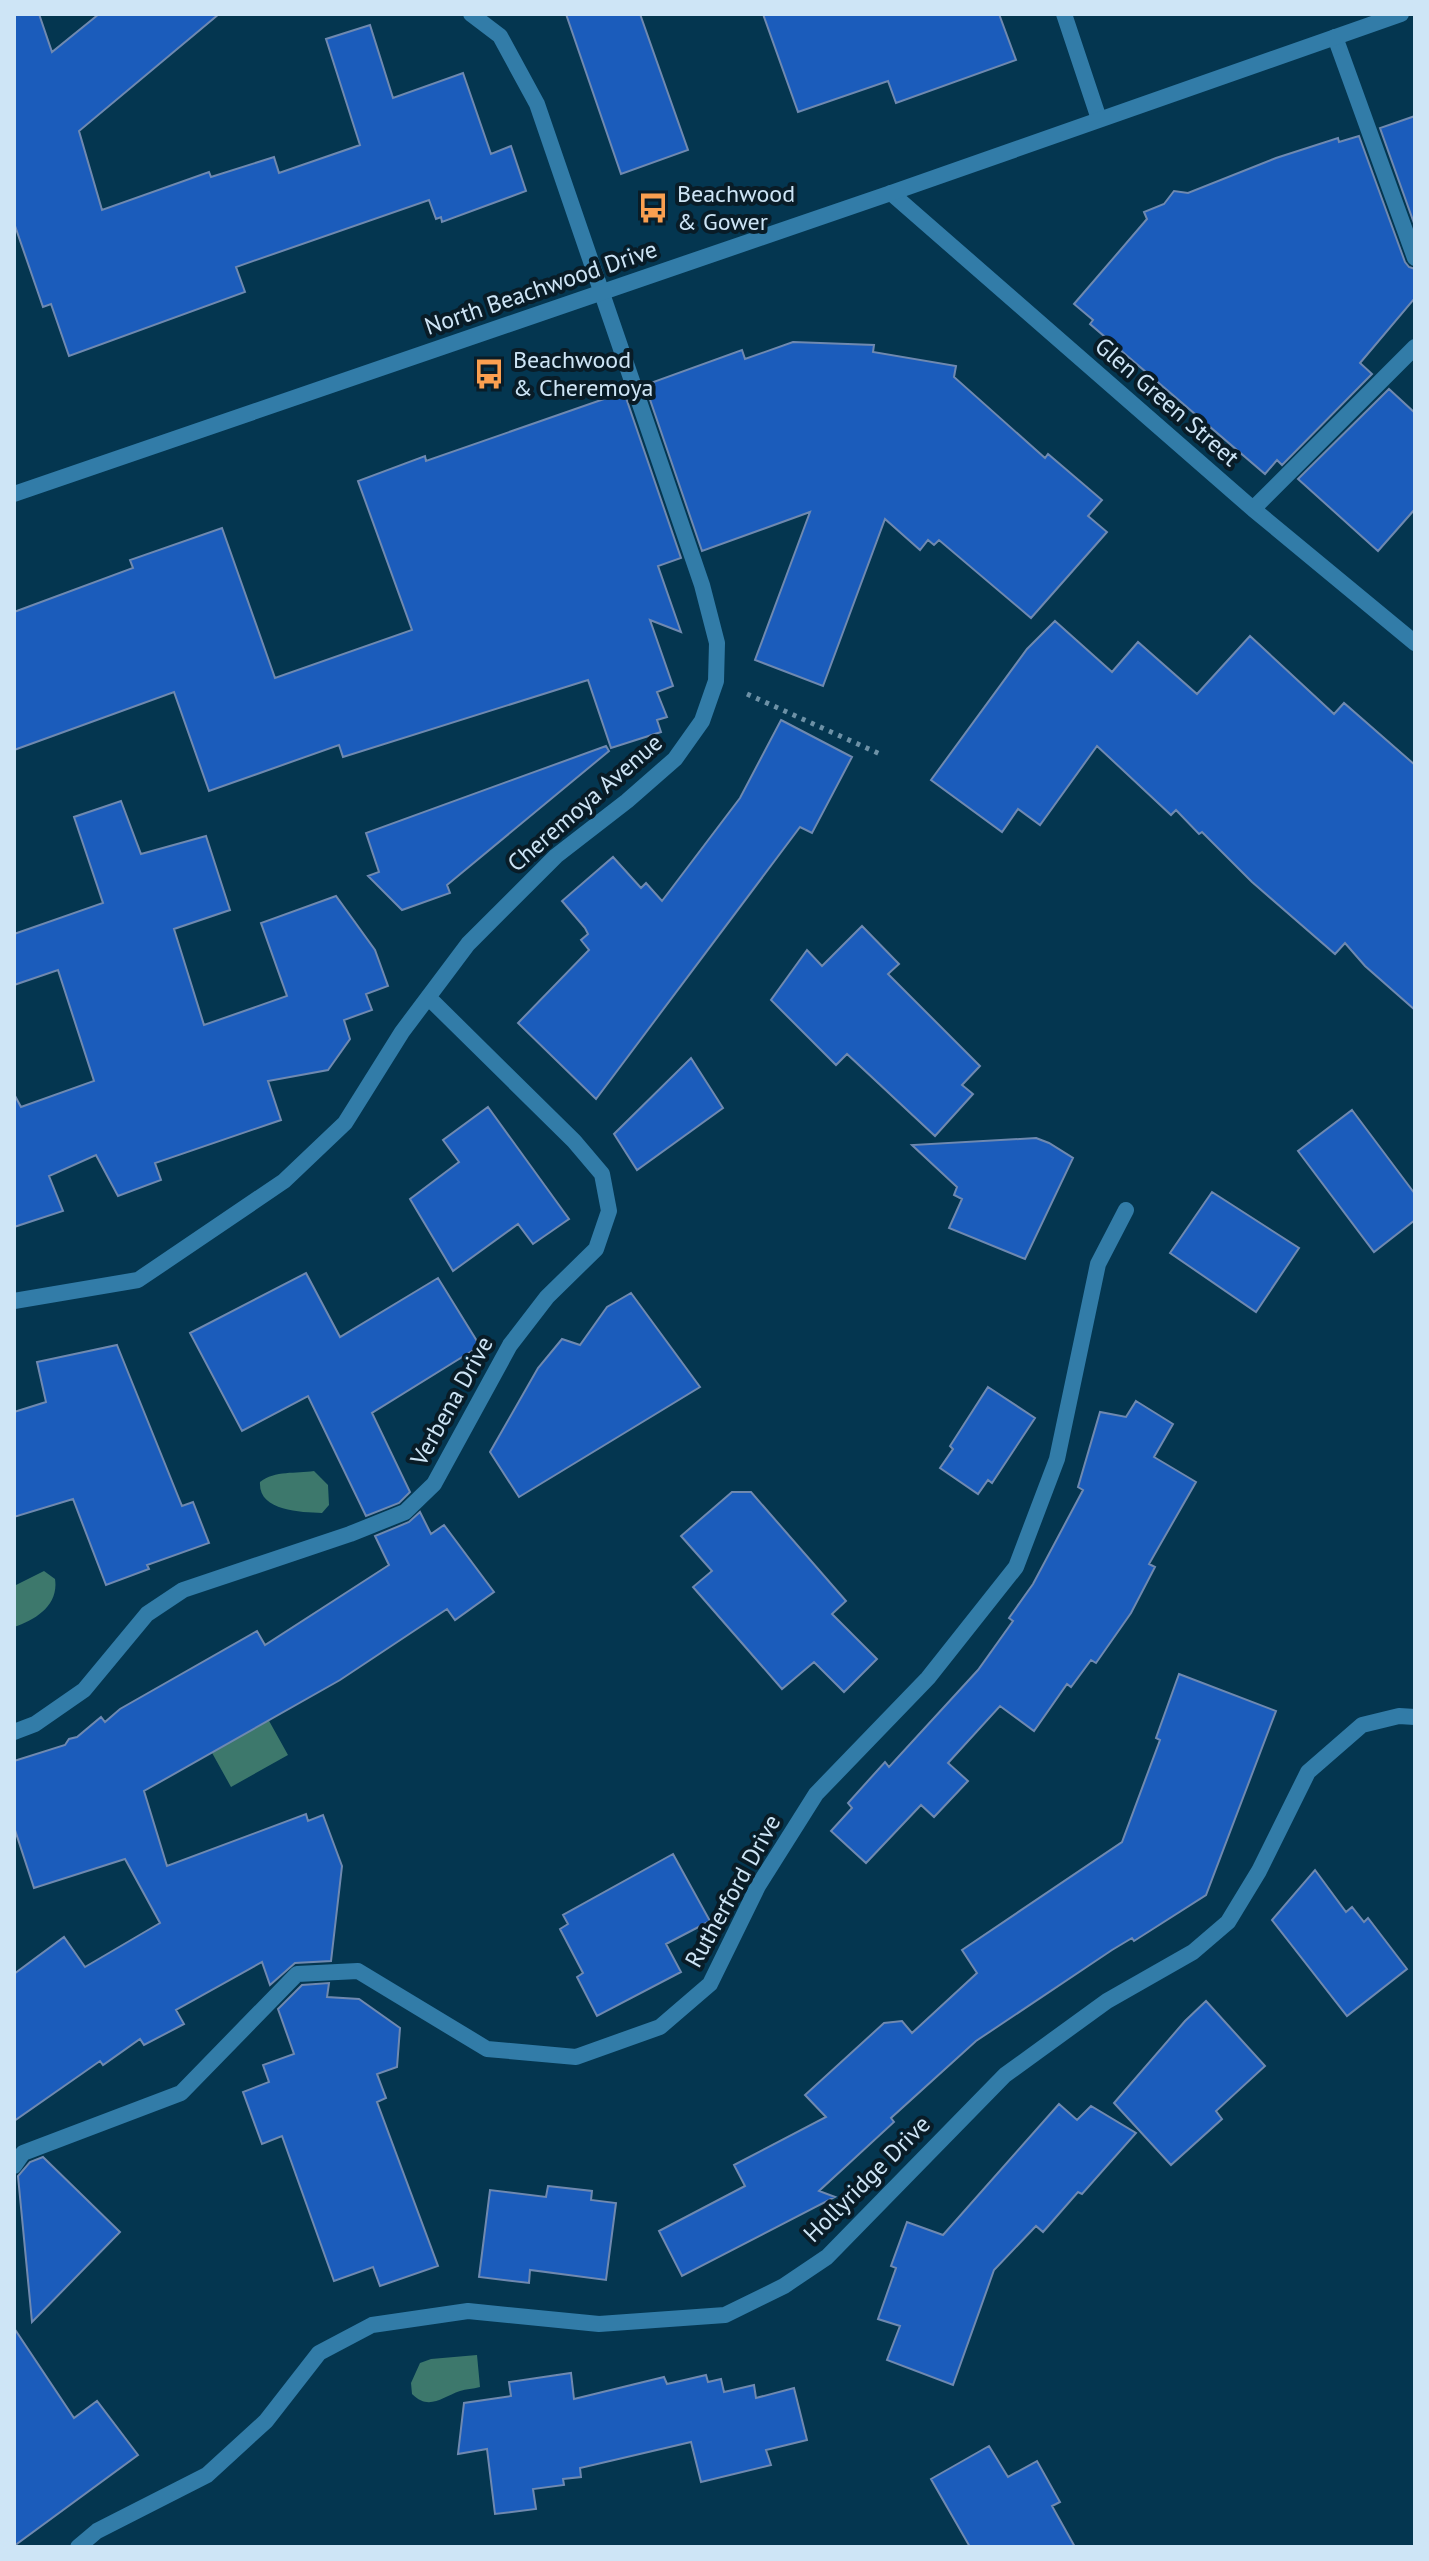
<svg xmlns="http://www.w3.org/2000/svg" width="1429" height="2561" font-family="'PT Sans',sans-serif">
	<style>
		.water { fill: #3d786c }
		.building { fill: #1b5cbb; stroke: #6f89b0; stroke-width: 2 }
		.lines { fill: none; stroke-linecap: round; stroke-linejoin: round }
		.path { stroke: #6d91a6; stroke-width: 5; stroke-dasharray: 4 6; stroke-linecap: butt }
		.minor { stroke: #327ca8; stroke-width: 16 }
		.tertiary { stroke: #327ca8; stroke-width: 16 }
		.labels { text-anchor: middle; stroke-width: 8; stroke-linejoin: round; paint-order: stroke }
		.poi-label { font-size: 24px; fill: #cee5f6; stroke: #091c27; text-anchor: start }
		.street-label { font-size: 24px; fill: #cee5f6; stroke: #091c27 }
	</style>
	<rect width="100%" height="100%" fill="#043650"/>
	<path class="water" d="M 314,1471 L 328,1485 L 329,1505 L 322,1513 C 300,1512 258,1511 260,1482 C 275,1470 296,1474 314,1471 Z
		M 44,1571 L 55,1579 C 59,1605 36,1620 14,1627 L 14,1586 Z
		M 268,1719 L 288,1755 L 231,1787 L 211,1751 Z
		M 477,2355 L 480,2387 C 473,2389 466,2389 460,2391 C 442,2397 429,2411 412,2394 L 411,2383 L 420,2363 L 431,2359 Z"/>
	<path class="building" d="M 14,14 L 39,14 L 52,52 L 99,14 L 219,14 L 79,131 L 102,210 L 209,172 L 211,177 L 274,157 L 279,173 L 360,145 L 326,39 L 370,25 L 393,98 L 463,73 L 491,154 L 511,146 L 526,191 L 442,222 L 441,217 L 436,219 L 429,200 L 236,267 L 245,292 L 69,356 L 51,304 L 43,307 L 14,223 Z
		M 566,14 L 640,14 L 688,150 L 621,174 Z
		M 763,14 L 999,14 L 1016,60 L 896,103 L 888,81 L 798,112 Z
		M 1415,116 L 1415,226 L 1380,128 Z
		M 1359,136 L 1405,262 L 1409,267 L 1415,269 L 1415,298 L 1360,363 L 1372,374 L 1282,465 L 1277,460 L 1265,474 L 1090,324 L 1093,320 L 1074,304 L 1147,219 L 1144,212 L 1164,204 L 1174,191 L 1188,193 L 1276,158 L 1338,138 L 1339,142 Z
		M 793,342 L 874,345 L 873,352 L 956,366 L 954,377 L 1045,458 L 1048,454 L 1102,500 L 1088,516 L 1107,532 L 1031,618 L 939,540 L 934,545 L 928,540 L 920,550 L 885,519 L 823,686 L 755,660 L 810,512 L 702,551 L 645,385 L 742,350 L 745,359 Z
		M 1389,389 L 1415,413 L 1415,509 L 1378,551 L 1298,479 Z
		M 624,392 L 681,558 L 658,566 L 681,632 L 650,620 L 673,686 L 657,692 L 667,717 L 657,720 L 661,732 L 611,748 L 588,680 L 343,757 L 339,745 L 209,791 L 174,692 L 14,750 L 14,612 L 133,568 L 130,560 L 222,528 L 275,678 L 412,630 L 358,481 L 425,456 L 426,461 Z
		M 1055,621 L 1112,672 L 1138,642 L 1197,694 L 1250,636 L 1334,714 L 1344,703 L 1415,765 L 1415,1010 L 1365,966 L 1345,943 L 1335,954 L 1252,882 L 1202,832 L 1199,834 L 1176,810 L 1171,815 L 1097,746 L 1040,825 L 1018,809 L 1002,832 L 931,780 L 1027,649 Z
		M 781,720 L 852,757 L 812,833 L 800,827 L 596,1099 L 518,1023 L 589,950 L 581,940 L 588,934 L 585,928 L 562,901 L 613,857 L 641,888 L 646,883 L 662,901 L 740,798 Z
		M 606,746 L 609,751 L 447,885 L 450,893 L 402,910 L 368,876 L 379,872 L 366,833 Z
		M 121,801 L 141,854 L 206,836 L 230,910 L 174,929 L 204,1025 L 287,996 L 261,923 L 336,896 L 375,950 L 388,986 L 366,994 L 372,1010 L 344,1020 L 350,1039 L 328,1070 L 268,1081 L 281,1120 L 155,1163 L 161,1180 L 118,1196 L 96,1155 L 49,1176 L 63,1211 L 14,1227 L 14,1094 L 21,1107 L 94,1081 L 58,970 L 14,985 L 14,934 L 103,903 L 74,817 Z
		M 862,926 L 899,964 L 888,974 L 980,1066 L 962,1085 L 973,1094 L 935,1136 L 847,1054 L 836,1065 L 771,1000 L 807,950 L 822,966 Z
		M 691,1058 L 723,1108 L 637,1170 L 614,1134 Z
		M 488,1107 L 569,1219 L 533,1244 L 518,1224 L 453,1271 L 410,1199 L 459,1162 L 443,1140 Z
		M 1352,1110 L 1415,1194 L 1415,1220 L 1374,1252 L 1298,1151 Z
		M 1036,1138 L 1049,1143 L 1073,1158 L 1025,1259 L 949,1228 L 962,1199 L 954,1195 L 957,1187 L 912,1145 Z
		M 1212,1192 L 1299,1248 L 1256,1312 L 1170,1253 Z
		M 306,1273 L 340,1337 L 438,1278 L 480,1346 L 372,1413 L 410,1492 L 399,1503 L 366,1516 L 308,1396 L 242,1431 L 190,1333 Z
		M 631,1293 L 700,1387 L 519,1497 L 490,1452 L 538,1368 L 562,1339 L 580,1345 L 607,1307 Z
		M 117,1345 L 182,1506 L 193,1502 L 209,1543 L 147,1565 L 149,1569 L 106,1585 L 73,1499 L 14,1517 L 14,1412 L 46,1402 L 37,1362 Z
		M 988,1387 L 1035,1418 L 992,1483 L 988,1480 L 978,1494 L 940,1468 L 953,1449 L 950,1446 Z
		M 1136,1401 L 1173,1424 L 1154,1457 L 1196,1482 L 1149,1564 L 1155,1567 L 1131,1613 L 1096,1663 L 1091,1660 L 1071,1687 L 1067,1684 L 1034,1731 L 1000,1706 L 948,1763 L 968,1781 L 934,1817 L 921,1805 L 866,1863 L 831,1831 L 852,1808 L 848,1803 L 885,1762 L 889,1767 L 978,1670 L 1013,1621 L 1009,1618 L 1033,1584 L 1083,1490 L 1078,1487 L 1100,1412 L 1126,1417 Z
		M 732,1492 L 751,1492 L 846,1601 L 832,1614 L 877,1659 L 844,1692 L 814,1662 L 782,1689 L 693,1587 L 712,1571 L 681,1536 Z
		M 420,1512 L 431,1534 L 444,1525 L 494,1592 L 455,1620 L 447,1609 L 340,1680 L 144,1791 L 167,1866 L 306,1814 L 308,1821 L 323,1815 L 342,1866 L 331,1961 L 295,1963 L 270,1985 L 262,1962 L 176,2010 L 184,2024 L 144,2045 L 140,2039 L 103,2065 L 100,2061 L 14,2121 L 14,1974 L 64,1937 L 85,1967 L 160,1923 L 125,1859 L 34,1888 L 14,1827 L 14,1761 L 65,1745 L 69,1739 L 77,1737 L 101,1717 L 105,1722 L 120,1709 L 257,1631 L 265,1645 L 389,1565 L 375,1536 L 409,1522 Z
		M 1179,1674 L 1276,1711 L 1206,1895 L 1134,1941 L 1132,1938 L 1112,1950 L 976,2041 L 891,2118 L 894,2122 L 819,2191 L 835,2197 L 682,2276 L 659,2231 L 745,2186 L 734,2165 L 826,2117 L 805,2095 L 884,2023 L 902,2021 L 912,2033 L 977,1973 L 962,1950 L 1122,1842 L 1160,1740 L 1156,1738 Z
		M 673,1854 L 710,1921 L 666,1944 L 681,1972 L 597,2016 L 577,1977 L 583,1973 L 560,1929 L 568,1924 L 563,1915 Z
		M 1315,1870 L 1346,1912 L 1352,1907 L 1364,1922 L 1368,1918 L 1407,1969 L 1347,2016 L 1272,1920 Z
		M 329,1983 L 327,1997 L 359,1999 L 400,2028 L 397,2067 L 377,2074 L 386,2098 L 377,2102 L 438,2266 L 380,2286 L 373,2267 L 334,2281 L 282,2136 L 262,2144 L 243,2092 L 269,2082 L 263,2065 L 294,2054 L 278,2009 L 302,1985 Z
		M 1206,2001 L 1265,2066 L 1216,2111 L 1222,2119 L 1171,2165 L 1114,2103 L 1185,2021 Z
		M 1059,2104 L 1077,2120 L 1091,2106 L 1136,2133 L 1082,2194 L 1078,2192 L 1043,2232 L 1036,2226 L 994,2270 L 953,2385 L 887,2360 L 900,2326 L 878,2319 L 896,2268 L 891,2266 L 907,2222 L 943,2235 Z
		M 43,2157 L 120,2232 L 32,2322 L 18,2176 L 30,2162 Z
		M 548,2186 L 592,2191 L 591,2200 L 616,2203 L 606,2280 L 530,2270 L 529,2283 L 479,2277 L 490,2190 L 546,2197 Z
		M 14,2328 L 74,2418 L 97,2401 L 138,2455 L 14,2546 Z
		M 571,2373 L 574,2399 L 664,2377 L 667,2384 L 706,2375 L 708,2382 L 721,2379 L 724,2392 L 754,2385 L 756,2398 L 794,2388 L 807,2440 L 766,2450 L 771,2465 L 701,2482 L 691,2442 L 580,2468 L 581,2477 L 563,2479 L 564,2485 L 533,2489 L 536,2509 L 495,2514 L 487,2449 L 458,2454 L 464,2403 L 511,2396 L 509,2382 Z
		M 989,2446 L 1008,2477 L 1037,2461 L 1060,2502 L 1052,2506 L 1075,2547 L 970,2547 L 931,2479 Z"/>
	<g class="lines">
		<path class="path" d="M 747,694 L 880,754"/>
		<path class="minor" d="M 1064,14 L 1099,119
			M 1335,37 L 1415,258
			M 891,193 L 1253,509 L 1415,643
			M 1253,509 L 1415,347
			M 14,1301 L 138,1280 L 284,1181 L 345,1123 L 402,1032 L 468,944 L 556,856 L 627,801 L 675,759 L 702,721 L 716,681 L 717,643 L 702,585 L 537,104 L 500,36 L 471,14
			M 14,1732 L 35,1724 L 84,1690 L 147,1614 L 183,1590 L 350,1534 L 405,1512 L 434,1484 L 510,1345 L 547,1297 L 596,1249 L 609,1211 L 602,1174 L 574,1141 L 428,997
			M 14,2166 L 23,2153 L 181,2093 L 297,1974 L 358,1971 L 487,2049 L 576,2057 L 660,2027 L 710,1984 L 758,1886 L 816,1794 L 928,1678 L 1016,1567 L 1057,1459 L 1098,1264 L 1126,1210
			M 78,2547 L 97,2531 L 207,2475 L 266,2421 L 319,2353 L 372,2325 L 468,2311 L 599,2324 L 725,2315 L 784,2286 L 827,2257 L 1005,2075 L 1107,2001 L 1193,1952 L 1228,1922 L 1259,1871 L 1308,1772 L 1362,1725 L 1399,1716 L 1415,1717"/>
		<path class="tertiary" d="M 14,494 L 891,193 L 1401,14"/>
	</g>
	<defs>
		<g id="bus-bare" transform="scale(2.4)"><path d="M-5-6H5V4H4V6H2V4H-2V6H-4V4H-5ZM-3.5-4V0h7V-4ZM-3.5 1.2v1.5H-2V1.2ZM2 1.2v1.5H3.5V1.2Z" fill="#fa9f50" stroke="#091c27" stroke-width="2.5" paint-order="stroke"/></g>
	</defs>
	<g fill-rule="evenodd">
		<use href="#bus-bare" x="653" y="208"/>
		<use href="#bus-bare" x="489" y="374"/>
	</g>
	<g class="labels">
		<g class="poi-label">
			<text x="677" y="202">Beachwood<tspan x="677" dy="28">&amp; Gower</tspan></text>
			<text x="513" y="368">Beachwood<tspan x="513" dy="28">&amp; Cheremoya</tspan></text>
		</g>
		<g class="street-label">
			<text transform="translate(541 288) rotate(-19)" y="8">North Beachwood Drive</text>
			<text transform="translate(1167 402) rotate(41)" y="8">Glen Green Street</text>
			<text transform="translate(585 803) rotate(-41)" y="8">Cheremoya Avenue</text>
			<text transform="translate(452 1401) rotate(-61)" y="8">Verbena Drive</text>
			<text transform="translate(733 1891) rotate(-61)" y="8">Rutherford Drive</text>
			<text transform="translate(867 2179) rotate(-45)" y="8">Hollyridge Drive</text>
		</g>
	</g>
	<rect width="1429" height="2561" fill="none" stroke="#cee5f6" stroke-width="32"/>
</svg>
